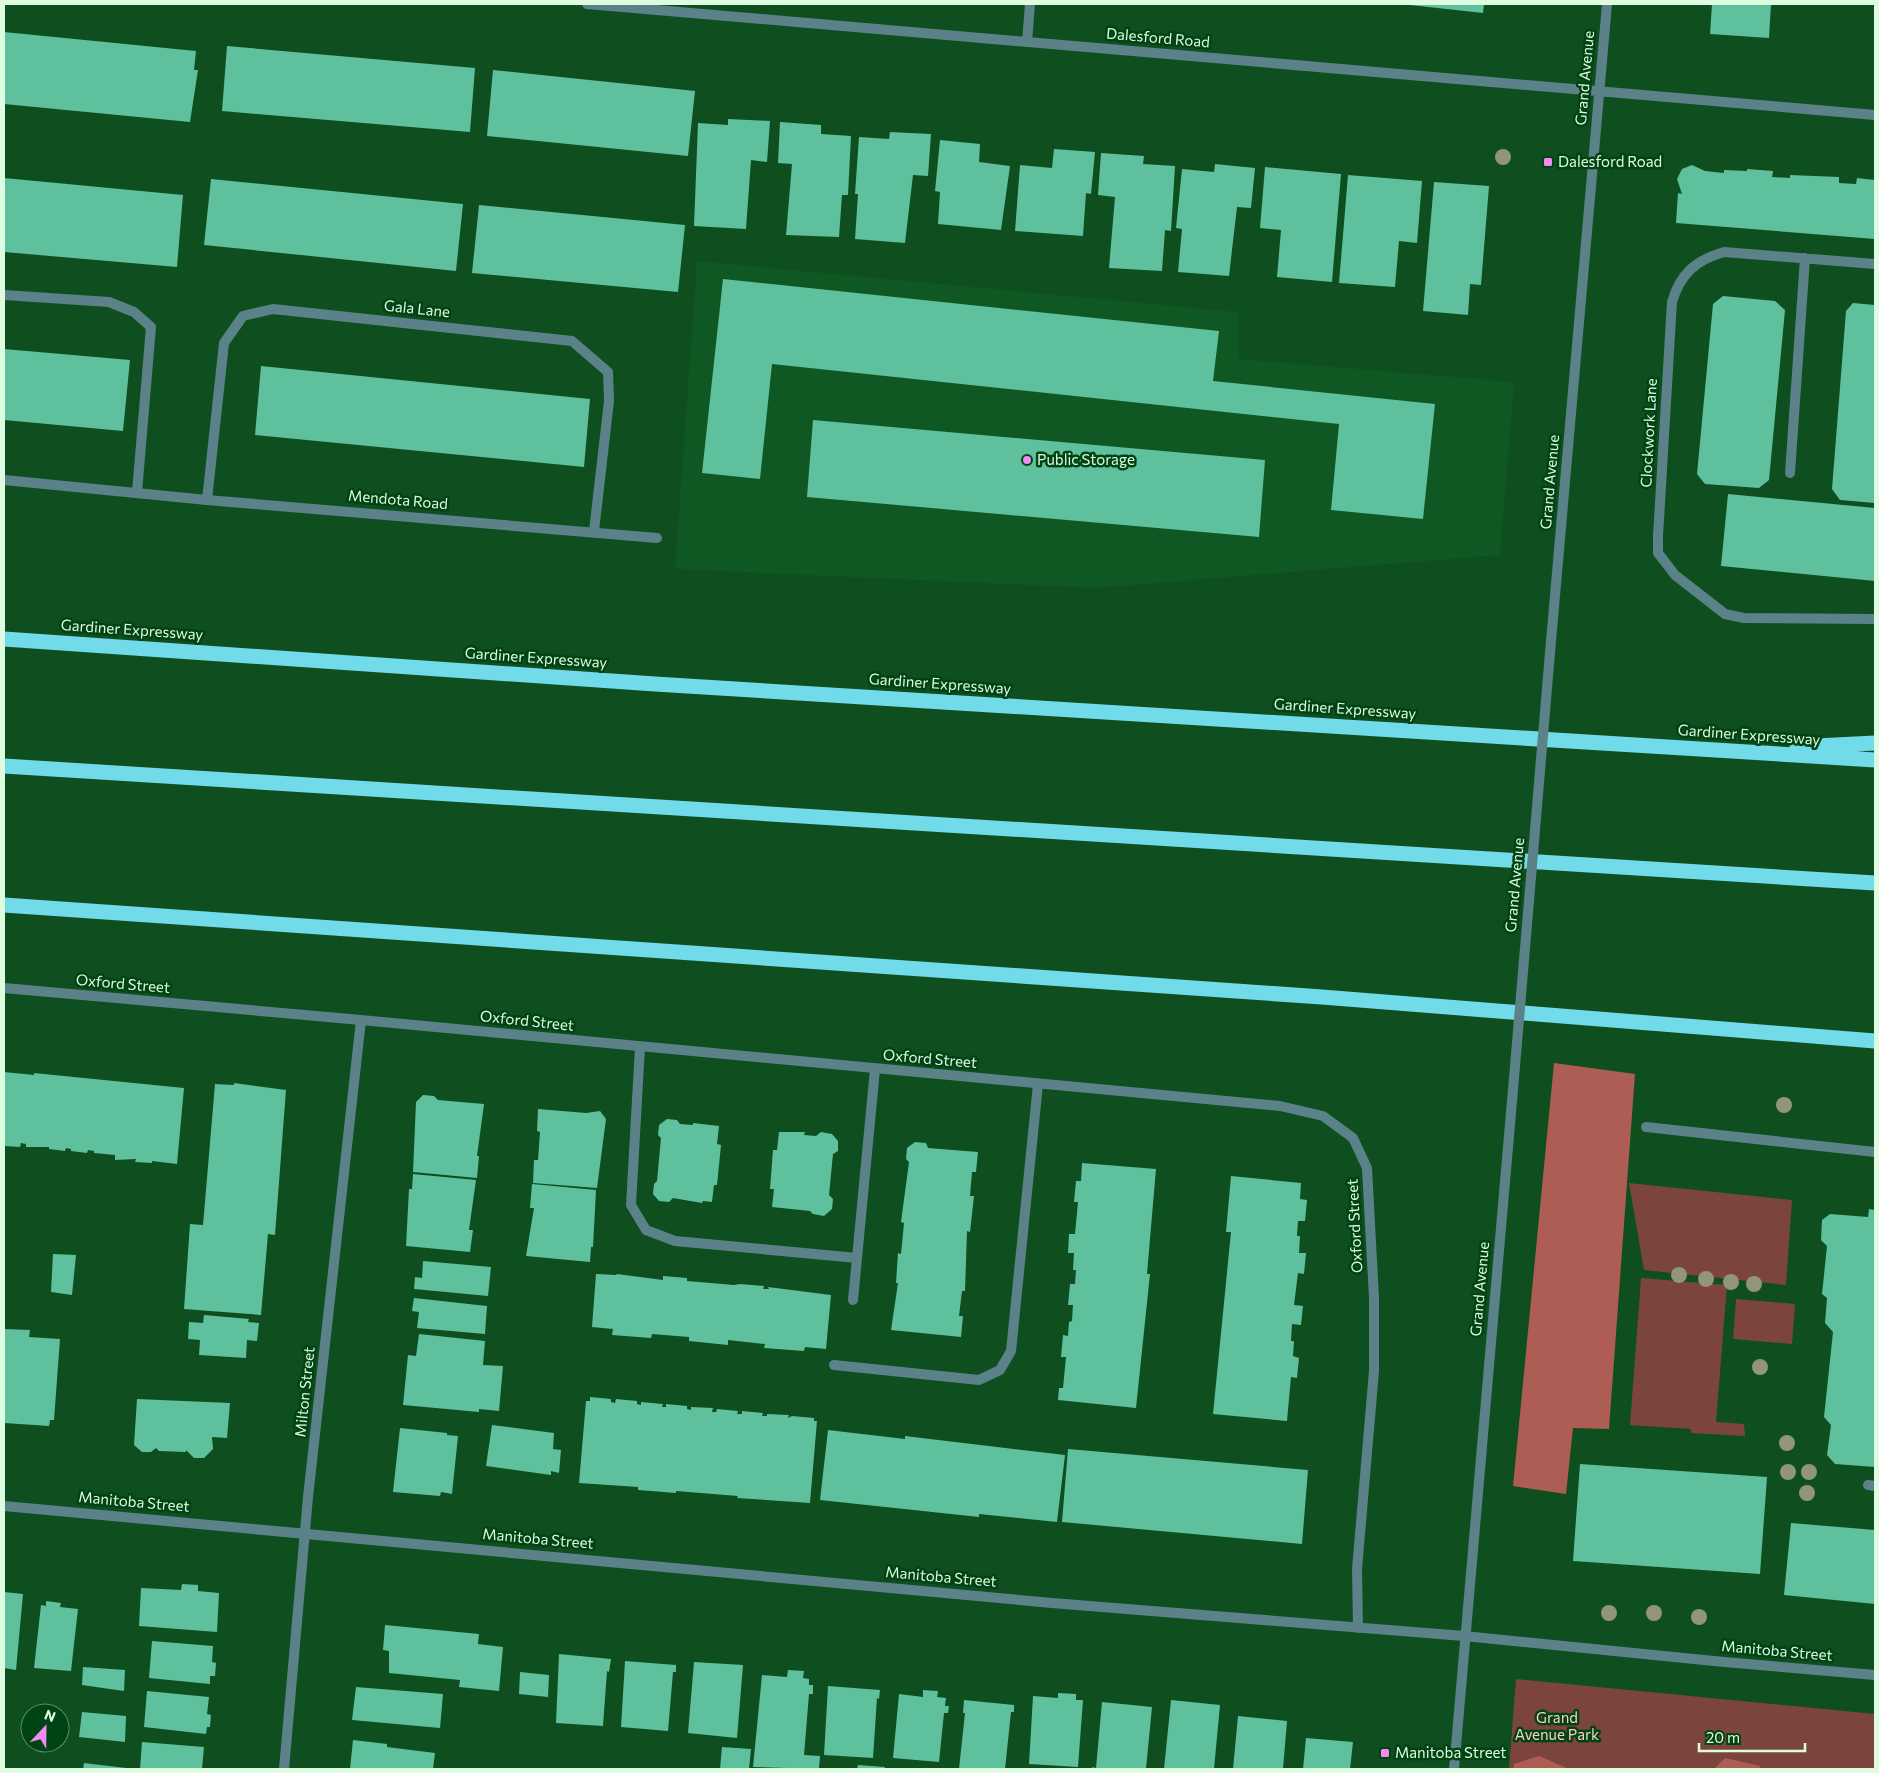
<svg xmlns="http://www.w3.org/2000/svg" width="1879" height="1773" font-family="Commissioner,sans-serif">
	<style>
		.built { fill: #0f5823 }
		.green { fill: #7b453e }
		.forest { fill: #ae5d54 }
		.building { fill: #5ec09d }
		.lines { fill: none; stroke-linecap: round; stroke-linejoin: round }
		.lane { stroke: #5b8288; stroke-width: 10 }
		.street { stroke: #5b8288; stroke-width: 10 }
		.highway { stroke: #72dbea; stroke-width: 15 }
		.street-bridge { stroke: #5b8288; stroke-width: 10 }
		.tree { fill: #92947b }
		.poi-dot { fill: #f38af1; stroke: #004314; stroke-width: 2 }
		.labels { text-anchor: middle; stroke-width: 5; stroke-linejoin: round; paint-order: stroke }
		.street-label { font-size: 15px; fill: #ddfce0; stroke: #004314 }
		.poi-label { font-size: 15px; fill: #ddfce0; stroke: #004314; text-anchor: start }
		.park-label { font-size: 15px; fill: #fdcec7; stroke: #004314 }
	</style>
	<rect width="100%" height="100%" fill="#0f4e1f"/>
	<path class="built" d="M 697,261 L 1238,312 L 1239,359 L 1514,382 L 1500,555 L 1096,588 L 675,569 Z"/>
	<path class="green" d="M 1629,1183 L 1792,1200 L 1786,1285 L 1644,1270 Z
		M 1641,1278 L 1727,1285 L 1716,1422 L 1744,1424 L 1745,1436 L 1691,1433 L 1691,1429 L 1630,1425 Z
		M 1736,1299 L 1795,1304 L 1792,1344 L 1733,1339 Z
		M 1516,1679 L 1875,1714 L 1875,1769 L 1509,1769 Z"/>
	<path class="forest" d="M 1554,1063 L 1635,1074 L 1609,1429 L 1573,1428 L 1566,1494 L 1513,1486 Z
		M 1539,1756 L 1569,1769 L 1514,1769 L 1514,1764 Z
		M 1725,1758 L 1760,1766 L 1761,1769 L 1714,1769 Z"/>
	<path class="building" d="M 1401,4 L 1484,4 L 1483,13 Z
		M 1712,4 L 1771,4 L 1769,38 L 1710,34 Z
		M 4,32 L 196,51 L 194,70 L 198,70 L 190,122 L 4,104 Z
		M 227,46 L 475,68 L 470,132 L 222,111 Z
		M 493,70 L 695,91 L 688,156 L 487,136 Z
		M 728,119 L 770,121 L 767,162 L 751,160 L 746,229 L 694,226 L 698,123 L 728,125 Z
		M 780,122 L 821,125 L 821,134 L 851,136 L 848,195 L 842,195 L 839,237 L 786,235 L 792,164 L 778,163 Z
		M 890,132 L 931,134 L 928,176 L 913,175 L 905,243 L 855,239 L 858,194 L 855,194 L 859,137 L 889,139 Z
		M 940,140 L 980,144 L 979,162 L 1010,166 L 1001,230 L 938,224 L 940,192 L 935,191 Z
		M 1054,149 L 1095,152 L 1091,194 L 1086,193 L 1083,236 L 1015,231 L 1020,165 L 1052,168 Z
		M 1101,153 L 1144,156 L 1143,164 L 1175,166 L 1171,231 L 1165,230 L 1162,271 L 1109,268 L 1115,197 L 1098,195 Z
		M 1215,164 L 1255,168 L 1251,208 L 1237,207 L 1229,276 L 1178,272 L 1182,229 L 1176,228 L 1182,169 L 1214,172 Z
		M 1692,165 L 1705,171 L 1724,173 L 1724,170 L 1747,171 L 1747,169 L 1773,171 L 1772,177 L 1790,178 L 1790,175 L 1839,177 L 1839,183 L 1856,184 L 1857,178 L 1875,180 L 1875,239 L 1676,223 L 1678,193 L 1682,194 L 1677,179 L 1682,169 Z
		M 1265,167 L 1341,174 L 1332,282 L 1277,277 L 1281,230 L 1260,228 Z
		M 1348,175 L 1422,181 L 1417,243 L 1399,241 L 1395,287 L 1339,283 Z
		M 4,178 L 183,195 L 177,267 L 4,252 Z
		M 211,179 L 463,204 L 456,271 L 204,245 Z
		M 1434,182 L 1489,186 L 1481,285 L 1470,284 L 1468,315 L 1423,311 Z
		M 479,205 L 685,225 L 678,292 L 472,273 Z
		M 723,279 L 1219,331 L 1213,381 L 1435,404 L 1423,519 L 1331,510 L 1339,424 L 772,364 L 760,479 L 702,473 Z
		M 1723,296 L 1775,301 L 1785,310 L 1769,480 L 1759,488 L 1705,484 L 1697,474 L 1713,304 Z
		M 1853,303 L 1875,305 L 1875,503 L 1840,500 L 1832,489 L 1846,311 Z
		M 4,349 L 130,360 L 123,431 L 4,420 Z
		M 261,366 L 590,399 L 584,467 L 255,435 Z
		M 813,420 L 1265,460 L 1259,537 L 807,497 Z
		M 1728,494 L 1875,508 L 1875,581 L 1721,566 Z
		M 4,1072 L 34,1075 L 34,1073 L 184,1088 L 177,1164 L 152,1161 L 152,1163 L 135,1162 L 136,1159 L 115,1160 L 115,1155 L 94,1153 L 94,1151 L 88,1150 L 87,1153 L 71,1151 L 71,1149 L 66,1148 L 65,1151 L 49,1149 L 49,1147 L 26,1147 L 26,1144 L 21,1143 L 20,1147 L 4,1146 Z
		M 234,1083 L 286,1090 L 275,1235 L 268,1234 L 261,1315 L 184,1309 L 190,1224 L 203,1225 L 215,1084 L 234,1085 Z
		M 423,1095 L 434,1096 L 438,1100 L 484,1104 L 477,1156 L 479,1156 L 477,1178 L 413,1172 L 416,1102 Z
		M 538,1109 L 586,1113 L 600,1111 L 606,1119 L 597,1188 L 533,1183 L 534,1160 L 538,1160 L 540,1132 L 537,1131 Z
		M 667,1119 L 677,1120 L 680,1124 L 693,1125 L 693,1123 L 719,1126 L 717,1144 L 721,1145 L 717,1185 L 714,1185 L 712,1202 L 703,1201 L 702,1203 L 673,1198 L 669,1202 L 659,1201 L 653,1194 L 654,1184 L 657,1181 L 661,1138 L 658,1135 L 659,1125 Z
		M 779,1132 L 805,1132 L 804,1135 L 816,1136 L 821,1132 L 832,1134 L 838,1141 L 838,1151 L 833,1154 L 829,1195 L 833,1199 L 832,1209 L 824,1216 L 813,1214 L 810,1211 L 772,1207 L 774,1189 L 770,1189 L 773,1150 L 777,1150 Z
		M 915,1142 L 926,1143 L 928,1148 L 978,1152 L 976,1172 L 972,1172 L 970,1196 L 974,1196 L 970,1232 L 967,1231 L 965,1291 L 962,1291 L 959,1316 L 963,1316 L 961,1337 L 891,1330 L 898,1283 L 896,1283 L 898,1253 L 901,1254 L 904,1223 L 901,1222 L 909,1162 L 906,1159 L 907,1148 Z
		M 1082,1163 L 1156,1169 L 1147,1274 L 1150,1274 L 1136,1408 L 1058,1400 L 1059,1388 L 1063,1388 L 1066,1357 L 1061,1357 L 1063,1335 L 1068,1336 L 1069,1322 L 1072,1321 L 1073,1305 L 1068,1305 L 1070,1284 L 1075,1284 L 1076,1270 L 1073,1270 L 1074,1253 L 1068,1253 L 1069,1234 L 1075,1234 L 1078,1202 L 1074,1202 L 1076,1181 L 1081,1181 Z
		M 413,1174 L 476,1180 L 469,1230 L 473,1230 L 470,1252 L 406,1246 L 409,1189 L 412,1189 Z
		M 1231,1176 L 1301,1183 L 1300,1199 L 1307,1200 L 1305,1221 L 1298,1221 L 1297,1236 L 1300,1236 L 1299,1253 L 1306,1253 L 1304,1274 L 1298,1273 L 1294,1305 L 1303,1306 L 1301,1325 L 1292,1324 L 1291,1341 L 1294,1341 L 1293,1356 L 1299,1358 L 1297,1378 L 1291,1377 L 1287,1421 L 1213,1414 L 1231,1232 L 1226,1232 Z
		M 532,1184 L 596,1190 L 593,1247 L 591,1247 L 590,1262 L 526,1256 L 534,1208 L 530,1208 Z
		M 1869,1209 L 1875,1210 L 1875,1467 L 1835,1464 L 1827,1455 L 1831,1425 L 1824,1417 L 1833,1332 L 1825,1323 L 1827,1298 L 1822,1294 L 1827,1246 L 1821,1240 L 1822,1220 L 1830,1214 L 1868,1217 Z
		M 53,1254 L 76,1255 L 72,1295 L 51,1292 Z
		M 423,1261 L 491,1267 L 488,1296 L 414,1289 L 415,1277 L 422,1278 Z
		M 596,1274 L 616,1275 L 617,1274 L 663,1280 L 663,1276 L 687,1278 L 687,1281 L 734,1285 L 740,1284 L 764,1286 L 763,1289 L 769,1289 L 768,1287 L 831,1295 L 826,1349 L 805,1347 L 804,1351 L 764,1348 L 765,1344 L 728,1340 L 728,1345 L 689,1341 L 689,1337 L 652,1334 L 651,1338 L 612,1335 L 613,1329 L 592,1327 Z
		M 414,1298 L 487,1306 L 485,1334 L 417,1328 L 419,1312 L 412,1311 Z
		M 204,1315 L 249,1319 L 248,1322 L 259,1323 L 257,1341 L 247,1340 L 246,1358 L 199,1355 L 200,1340 L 188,1339 L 189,1322 L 203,1323 Z
		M 4,1329 L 30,1330 L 29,1337 L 60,1339 L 54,1420 L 50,1420 L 49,1426 L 4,1423 Z
		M 419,1334 L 485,1341 L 483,1365 L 503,1366 L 499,1411 L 479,1409 L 479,1412 L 403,1405 L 408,1355 L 416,1356 Z
		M 590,1397 L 611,1399 L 611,1402 L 615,1403 L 616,1399 L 637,1401 L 637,1404 L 641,1405 L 641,1402 L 663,1404 L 662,1407 L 666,1407 L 666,1404 L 687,1406 L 687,1409 L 691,1410 L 691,1407 L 713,1408 L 712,1412 L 716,1412 L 717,1409 L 738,1411 L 737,1414 L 742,1414 L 742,1411 L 763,1413 L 762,1416 L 767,1416 L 767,1414 L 789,1415 L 788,1418 L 792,1416 L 814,1418 L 814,1421 L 817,1421 L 810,1503 L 737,1498 L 738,1496 L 676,1491 L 676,1493 L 638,1490 L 638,1487 L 579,1483 L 586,1401 L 590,1401 Z
		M 137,1399 L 230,1403 L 227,1438 L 212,1437 L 213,1449 L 204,1458 L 194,1458 L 186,1450 L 186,1452 L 159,1451 L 156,1448 L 151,1452 L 142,1452 L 134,1445 Z
		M 492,1425 L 554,1433 L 553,1449 L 561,1450 L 559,1473 L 551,1471 L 551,1475 L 486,1466 Z
		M 400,1428 L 447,1433 L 447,1435 L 458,1436 L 452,1494 L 441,1492 L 440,1496 L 393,1492 Z
		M 828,1430 L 905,1439 L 905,1436 L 1065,1455 L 1057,1522 L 979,1514 L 979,1517 L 820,1500 Z
		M 1068,1449 L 1308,1470 L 1302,1544 L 1062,1522 Z
		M 1580,1464 L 1767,1477 L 1760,1574 L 1573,1561 Z
		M 1791,1523 L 1875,1530 L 1875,1604 L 1784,1595 Z
		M 182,1584 L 198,1585 L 198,1591 L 219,1593 L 217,1632 L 139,1626 L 141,1588 L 181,1590 Z
		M 4,1592 L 23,1594 L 16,1670 L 4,1668 Z
		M 46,1601 L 61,1603 L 60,1607 L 78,1609 L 71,1671 L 34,1668 L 41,1605 L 46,1606 Z
		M 385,1625 L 479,1634 L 478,1644 L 503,1647 L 499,1691 L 459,1687 L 460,1680 L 389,1673 L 389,1651 L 383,1650 Z
		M 152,1641 L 213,1646 L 212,1662 L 216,1663 L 215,1676 L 210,1676 L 210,1684 L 149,1678 Z
		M 559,1654 L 611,1659 L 609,1672 L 607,1671 L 603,1726 L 556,1723 Z
		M 625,1661 L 676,1665 L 676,1672 L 673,1672 L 668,1731 L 621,1727 Z
		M 694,1662 L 743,1665 L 737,1738 L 688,1733 Z
		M 83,1667 L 125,1670 L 124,1691 L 82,1685 Z
		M 788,1670 L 804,1671 L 803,1678 L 809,1679 L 809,1685 L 813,1685 L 813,1694 L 809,1694 L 804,1755 L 820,1756 L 819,1769 L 753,1767 L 762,1675 L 787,1677 Z
		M 520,1672 L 549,1675 L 548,1697 L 519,1694 Z
		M 828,1686 L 880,1690 L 879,1699 L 877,1698 L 873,1758 L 824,1755 Z
		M 356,1687 L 443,1694 L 440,1728 L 352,1720 Z
		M 923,1690 L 938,1691 L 937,1697 L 946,1698 L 945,1706 L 949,1706 L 948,1713 L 944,1713 L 939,1762 L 893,1758 L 899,1694 L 923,1697 Z
		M 147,1691 L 209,1697 L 207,1714 L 211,1715 L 210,1727 L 207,1727 L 206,1734 L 144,1727 Z
		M 1058,1693 L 1076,1694 L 1076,1700 L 1083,1700 L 1078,1767 L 1029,1764 L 1033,1696 L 1058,1698 Z
		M 964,1700 L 1014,1705 L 1014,1712 L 1011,1712 L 1005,1769 L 959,1769 L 965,1713 L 963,1713 Z
		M 1171,1700 L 1220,1705 L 1214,1769 L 1164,1769 Z
		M 1102,1702 L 1152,1707 L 1146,1769 L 1092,1769 L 1092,1767 L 1096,1768 Z
		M 82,1712 L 126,1716 L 125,1742 L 79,1737 Z
		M 1238,1716 L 1287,1721 L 1283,1769 L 1233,1769 Z
		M 1306,1738 L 1353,1742 L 1350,1769 L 1303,1769 Z
		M 353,1740 L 387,1744 L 387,1747 L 435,1753 L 433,1769 L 350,1769 Z
		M 142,1742 L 204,1747 L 202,1769 L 140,1769 Z
		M 722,1747 L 751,1749 L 749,1769 L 720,1769 Z
		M 84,1763 L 126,1768 L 125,1769 L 83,1769 Z
		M 858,1765 L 885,1767 L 884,1769 L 857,1769 Z"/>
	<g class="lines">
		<path class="lane" d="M 1875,264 L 1724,252 C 1696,260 1680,274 1672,302 L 1658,536 L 1658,553 L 1675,575 L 1725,614 L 1744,618 L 1875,619
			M 4,295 L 109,302 L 134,312 L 151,327 L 137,492
			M 1790,473 L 1805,258
			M 207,500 L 224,343 L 243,316 L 273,309 L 572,341 L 608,372 L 609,401 L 594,531
			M 640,1047 L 631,1205 L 646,1230 L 675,1241 L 857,1258
			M 1646,1127 L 1875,1152
			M 853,1300 L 875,1069
			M 834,1365 L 979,1380 L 1000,1370 L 1011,1351 L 1038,1084
			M 1868,1485 L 1875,1486"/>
		<path class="street" d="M 587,4 L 1875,115
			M 1027,42 L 1030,4
			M 4,480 L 207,500 L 657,538
			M 1551,641 L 1607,4
			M 4,988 L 361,1020 L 1280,1106 L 1323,1116 L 1353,1138 L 1367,1168 L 1374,1298 L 1374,1371 L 1357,1569 L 1358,1628
			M 4,1506 L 1052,1603 L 1464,1636 L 1724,1662 L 1875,1675
			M 284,1769 L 308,1497 L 361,1020
			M 1454,1769 L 1514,1078"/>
		<path class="highway" d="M 4,639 L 655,684 L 1875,760
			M 1797,747 L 1875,743
			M 4,766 L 1875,883
			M 4,905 L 1322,997 L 1875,1041"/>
		<path class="street-bridge" d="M 1514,1078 L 1551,641"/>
	</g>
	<g class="tree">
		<circle cx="1503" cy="157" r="8"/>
		<circle cx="1784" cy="1105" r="8"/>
		<circle cx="1679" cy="1275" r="8"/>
		<circle cx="1706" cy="1279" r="8"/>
		<circle cx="1731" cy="1282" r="8"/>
		<circle cx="1754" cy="1284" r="8"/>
		<circle cx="1760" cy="1367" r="8"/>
		<circle cx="1787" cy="1443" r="8"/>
		<circle cx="1788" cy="1472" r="8"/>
		<circle cx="1809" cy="1472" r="8"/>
		<circle cx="1807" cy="1493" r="8"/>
		<circle cx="1609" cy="1613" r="8"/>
		<circle cx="1654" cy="1613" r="8"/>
		<circle cx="1699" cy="1617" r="8"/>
	</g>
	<g class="poi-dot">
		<rect x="1543" y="157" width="10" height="10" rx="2.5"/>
		<circle cx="1027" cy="460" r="5"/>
		<rect x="1380" y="1748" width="10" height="10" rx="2.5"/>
	</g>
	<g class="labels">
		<g class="street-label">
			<text transform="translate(1158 38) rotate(5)" y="5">Dalesford Road</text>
			<text transform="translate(1585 78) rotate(-85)" y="5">Grand Avenue</text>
			<text transform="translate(417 309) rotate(6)" y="5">Gala Lane</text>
			<text transform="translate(1649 433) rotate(-87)" y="5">Clockwork Lane</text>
			<text transform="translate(1550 482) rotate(-85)" y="5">Grand Avenue</text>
			<text transform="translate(398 500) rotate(5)" y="5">Mendota Road</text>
			<text transform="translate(132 630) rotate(4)" y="5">Gardiner Expressway</text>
			<text transform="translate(536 658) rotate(4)" y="5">Gardiner Expressway</text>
			<text transform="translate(940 684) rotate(4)" y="5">Gardiner Expressway</text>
			<text transform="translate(1345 709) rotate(4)" y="5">Gardiner Expressway</text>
			<text transform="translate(1749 735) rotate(4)" y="5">Gardiner Expressway</text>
			<text transform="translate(1515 885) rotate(-85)" y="5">Grand Avenue</text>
			<text transform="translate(123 984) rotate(5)" y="5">Oxford Street</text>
			<text transform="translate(527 1021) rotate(6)" y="5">Oxford Street</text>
			<text transform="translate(930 1059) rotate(5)" y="5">Oxford Street</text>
			<text transform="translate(1355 1226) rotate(-93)" y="5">Oxford Street</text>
			<text transform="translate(1480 1289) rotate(-85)" y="5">Grand Avenue</text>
			<text transform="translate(305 1392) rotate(-84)" y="5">Milton Street</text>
			<text transform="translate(134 1502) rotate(5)" y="5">Manitoba Street</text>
			<text transform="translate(538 1539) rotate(5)" y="5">Manitoba Street</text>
			<text transform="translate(941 1577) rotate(5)" y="5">Manitoba Street</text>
			<text transform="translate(1777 1651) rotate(5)" y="5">Manitoba Street</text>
		</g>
		<g class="poi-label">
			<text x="1558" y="167">Dalesford Road</text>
			<text x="1037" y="465">Public Storage</text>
			<text x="1395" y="1758">Manitoba Street</text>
		</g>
		<g class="park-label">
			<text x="1557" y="1723">Grand<tspan x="1557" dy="17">Avenue Park</tspan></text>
		</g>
	</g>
	<rect width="1879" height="1773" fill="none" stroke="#ddfce0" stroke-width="10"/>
	<g transform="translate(45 1728) rotate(22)"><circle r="24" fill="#004314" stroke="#588d66"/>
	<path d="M0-4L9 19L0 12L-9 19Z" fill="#f38af1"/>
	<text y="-8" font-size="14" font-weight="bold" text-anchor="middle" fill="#ddfce0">N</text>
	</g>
	<path d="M1699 1743v8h106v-8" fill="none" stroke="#ddfce0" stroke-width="2.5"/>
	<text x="1706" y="1743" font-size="15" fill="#ddfce0" stroke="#004314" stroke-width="4" paint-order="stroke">20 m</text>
</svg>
